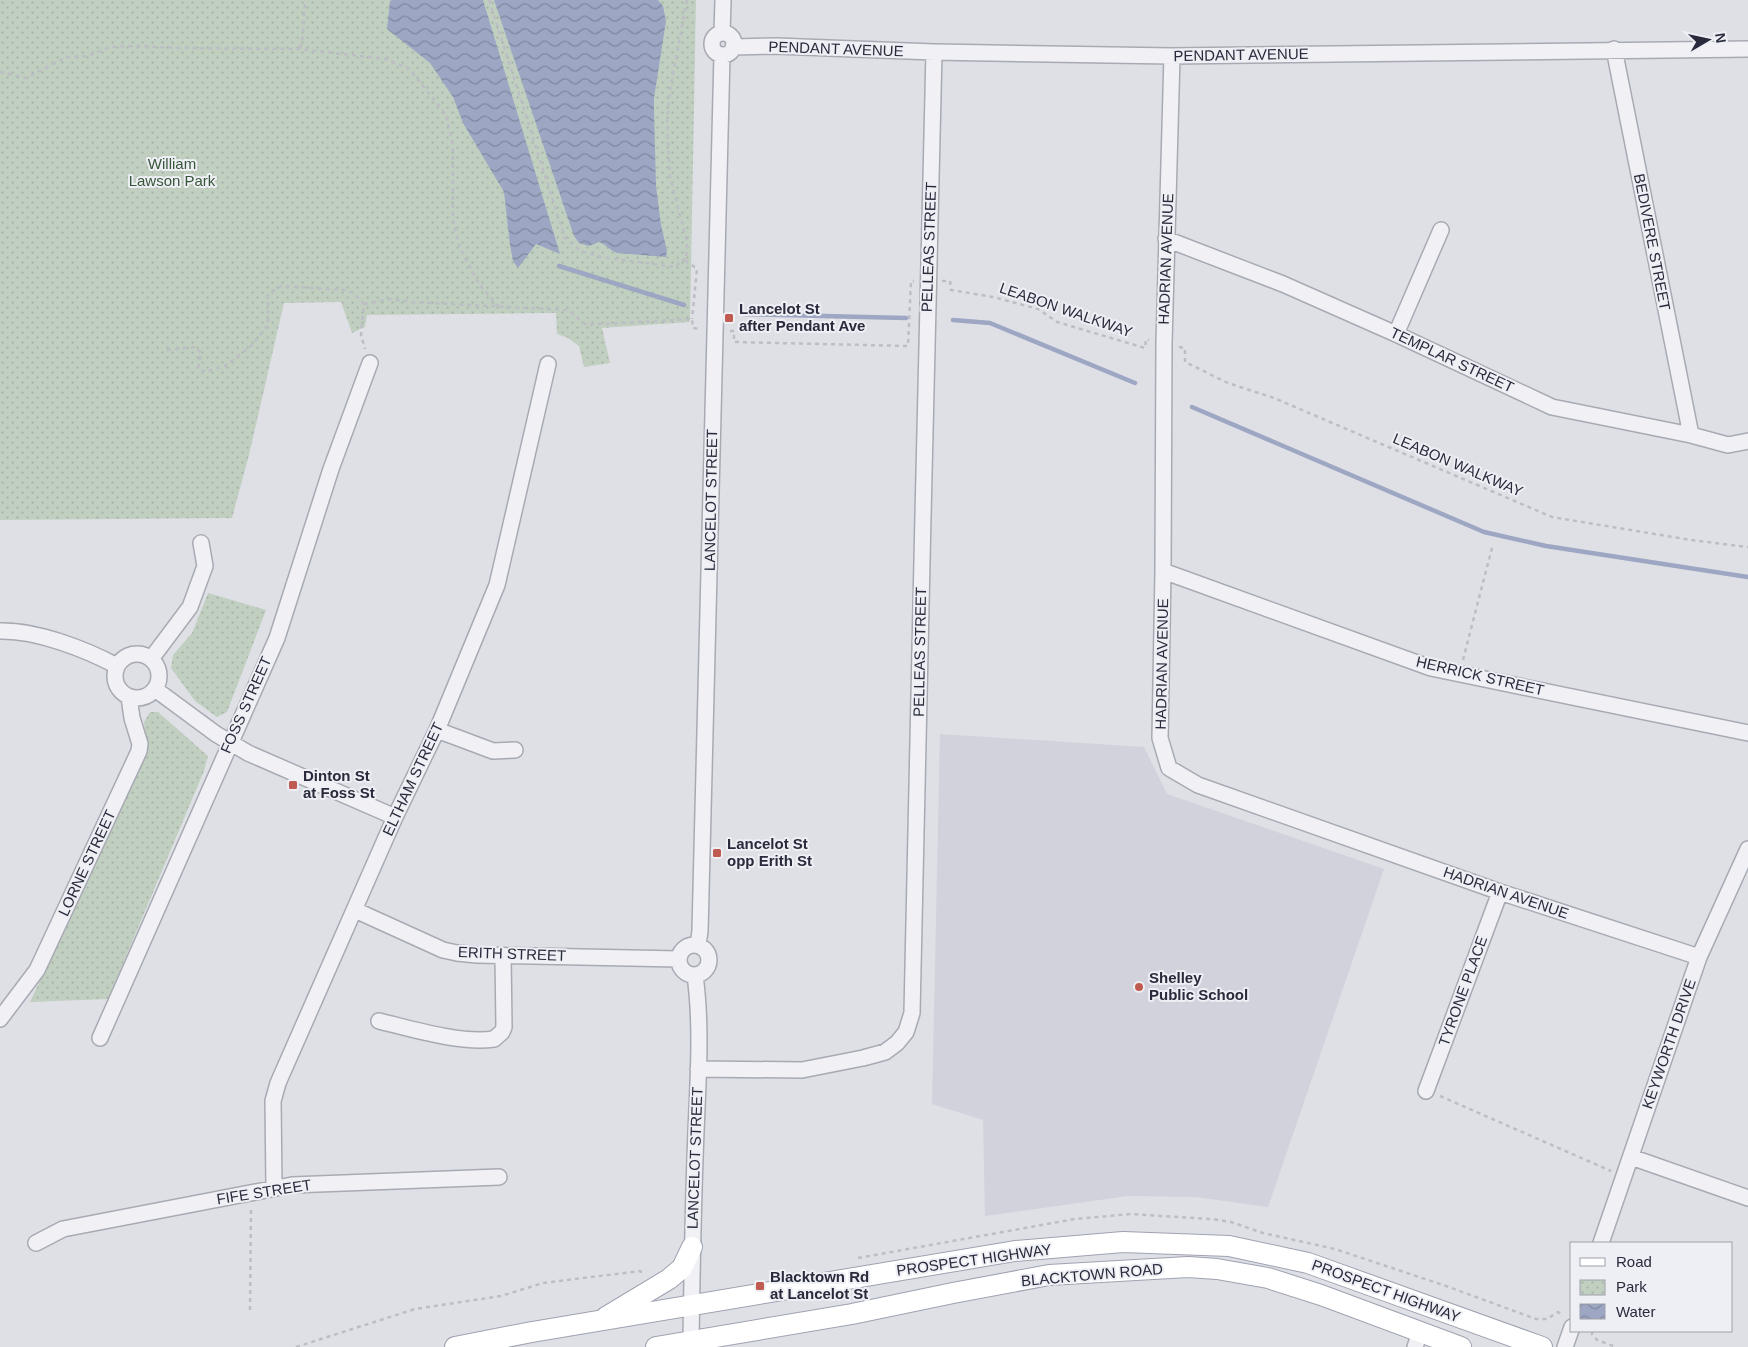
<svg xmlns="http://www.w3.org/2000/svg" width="1748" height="1347" font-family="Helvetica,sans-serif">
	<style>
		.built { fill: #d1d2db }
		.park { fill: url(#park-dots) }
		.water { fill: url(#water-waves) }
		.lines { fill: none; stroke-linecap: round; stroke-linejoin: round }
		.stream { stroke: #9da6c3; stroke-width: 4.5 }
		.minor-casing { stroke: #a8aab3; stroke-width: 18 }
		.major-casing { stroke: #9fa2b1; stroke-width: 22 }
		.path { stroke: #bdbec5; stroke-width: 2.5; stroke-dasharray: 4 4; stroke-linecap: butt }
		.minor { stroke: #f1f1f5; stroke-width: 15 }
		.major { stroke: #fff; stroke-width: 20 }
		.poi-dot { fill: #bf5b50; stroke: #eeeff4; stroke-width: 2 }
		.labels { text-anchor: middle; stroke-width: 4; stroke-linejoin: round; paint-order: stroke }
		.street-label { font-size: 15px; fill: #292b3c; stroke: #eeeff4 }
		.park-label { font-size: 15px; fill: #38563a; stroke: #eeeff4 }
		.poi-label { font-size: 15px; font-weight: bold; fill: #292b3c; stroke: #eeeff4; text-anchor: start }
	</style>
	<defs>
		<pattern id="park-dots" width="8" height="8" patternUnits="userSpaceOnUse" patternTransform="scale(1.25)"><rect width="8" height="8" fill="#c1cfc1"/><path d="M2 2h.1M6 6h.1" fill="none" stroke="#a6b2a7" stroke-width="1.8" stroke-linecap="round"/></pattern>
		<pattern id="water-waves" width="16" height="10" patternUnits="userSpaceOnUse" patternTransform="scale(1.25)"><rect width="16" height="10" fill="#9da6c3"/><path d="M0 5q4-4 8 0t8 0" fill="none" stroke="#8087a0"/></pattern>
	</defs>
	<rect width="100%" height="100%" fill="#dfe0e6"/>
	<path class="built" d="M 940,734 L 1144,747 L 1167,794 L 1384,869 L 1268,1207 L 1195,1197 L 1128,1196 L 985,1216 L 983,1120 L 932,1104 Z"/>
	<path class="park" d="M 0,0 L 696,0 L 690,322 L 602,328 L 610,363 L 584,367 L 579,346 L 568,338 L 557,334 L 556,313 L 367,315 L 365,327 L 352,333 L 341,302 L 284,303 L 249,455 L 232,518 L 0,520 Z
		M 208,593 L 266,610 L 227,712 L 217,717 L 195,701 L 171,668 L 173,655 L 192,633 Z
		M 150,712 L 158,712 L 208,756 L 204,771 L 108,999 L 30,1002 L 147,752 L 144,722 Z"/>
	<path class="water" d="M 392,0 L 483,0 L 560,254 L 536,244 L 518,268 L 513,261 L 510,245 L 504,192 L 463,123 L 453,97 L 430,63 L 387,29 L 390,1 Z
		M 494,0 L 658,0 L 663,6 L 666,21 L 654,98 L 654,110 L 656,186 L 661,225 L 667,251 L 666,257 L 617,253 C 609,250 606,244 599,242 L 589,246 L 579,243 L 574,236 Z"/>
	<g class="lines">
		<path class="stream" d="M 559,266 L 684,305
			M 744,314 L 906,318
			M 953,320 L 990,323 L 1135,383
			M 1192,407 L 1484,532 L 1546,546 L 1748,577"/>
		<g class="minor-casing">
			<path id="minor" d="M 722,33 L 723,0
				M712 44a11 11 0 1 1 22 0a11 11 0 1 1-22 0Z
				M 733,47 L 776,46 L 934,52 L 1172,56 L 1748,49
				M 1614,49 L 1691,435
				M 1172,56 L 1164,343 L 1163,571 L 1160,738 L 1169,768 L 1198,785 L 1500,892 L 1699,957
				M 1166,239 L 1283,284 L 1396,334 L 1552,407 L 1691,435 L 1728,445 L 1748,441
				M 1396,334 L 1441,230
				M 1163,571 L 1431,668 L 1748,733
				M 0,631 C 36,630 85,649 117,666
				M115 676a22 22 0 1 1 44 0a22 22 0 1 1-44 0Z
				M 151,659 L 190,607 L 205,566 L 201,543
				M 155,689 L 216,734 L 248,753 L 395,817
				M 437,730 L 493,751 L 515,750
				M 355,910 L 443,950 L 457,953 L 477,955 L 679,959
				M679 960a15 15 0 1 1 30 0a15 15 0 1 1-30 0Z
				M 698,945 L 700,931 L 722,55
				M 0,1019 L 37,970 L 139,751 L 140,744 L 132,718 L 129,697
				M 379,1021 C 412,1029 461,1044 494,1039 L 502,1032 L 504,1027 L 503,956
				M 100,1038 L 277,638 L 331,469 L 370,363
				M 698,1069 L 802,1070 L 863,1058 L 885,1052 L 897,1043 L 906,1032 L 912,1013 C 920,693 925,372 934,52
				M 1426,1091 L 1500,892
				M 1631,1157 L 1748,1198
				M 274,1188 L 273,1101 L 278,1083 L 395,817 L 437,730 L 497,585 L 548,364
				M 36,1243 L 63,1229 L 292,1185 L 499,1177
				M 1601,1243 L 1699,957 L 1748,849
				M 691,1341 C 692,1271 693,1202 696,1132 C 698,1080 702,1027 695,975
				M 1415,1347 L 1420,1332
				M 1565,1347 L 1572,1327"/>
		</g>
		<g class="major-casing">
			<path id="major" d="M 606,1317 L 669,1279 L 682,1268 L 692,1247
				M 455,1347 L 532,1332 L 1015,1251 L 1123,1242 L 1229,1246 L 1308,1263 L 1542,1347
				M 656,1347 L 852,1314 L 953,1293 L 1049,1275 L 1188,1267 L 1217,1269 L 1268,1278 L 1321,1295 L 1461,1347"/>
		</g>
		<path class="path" d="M 489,0 L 565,238 L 581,251 L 601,257 L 675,267 L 684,259 L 686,261
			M 687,0 L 670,90 L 667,123 L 670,177 L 687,242 L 686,261 L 697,269 L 692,319
			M 300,48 L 303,36 L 305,0
			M 0,72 L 26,78 L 67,57 L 88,56 L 110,47 L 137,46 L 178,48 L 300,49 L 386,59 L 409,69 L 424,87 L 446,115 L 453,146 L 453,220 L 460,248 L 479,284 L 498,306
			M 942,281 L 950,281 L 951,290 L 993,297 L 1038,309 L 1057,322 L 1145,348 L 1146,339 L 1149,340
			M 364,304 L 391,299 L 412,302 L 568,310 L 586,325 L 692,319 L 693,328 L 699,329
			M 730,331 L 734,331 L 734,342 L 908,346 L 911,281 L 914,281
			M 1179,347 L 1185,348 L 1185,362 L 1228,383 L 1274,398 L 1552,517 L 1691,540 L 1748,547
			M 167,350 L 196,347 L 201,353 L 198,368 L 205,372 L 225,366 L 251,346 L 268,325 L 268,294 L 281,286 L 347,290 L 356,295 L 364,304 L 361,335 L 365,349
			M 1463,660 L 1493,544
			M 1440,1096 L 1611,1171
			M 858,1258 L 1075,1219 L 1131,1214 L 1212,1219 L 1231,1222 L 1263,1233 L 1335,1249 L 1446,1286 L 1536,1319 L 1547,1319 L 1558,1312 L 1563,1315
			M 250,1310 L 251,1207
			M 1592,1331 L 1592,1334 L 1597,1340 L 1616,1347
			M 296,1347 L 415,1309 L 501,1296 L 543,1283 L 640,1271 L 644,1274"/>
		<use href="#minor" class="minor"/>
		<use href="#major" class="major"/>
	</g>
	<g class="poi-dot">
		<rect x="724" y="313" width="10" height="10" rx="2.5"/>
		<rect x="288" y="780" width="10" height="10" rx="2.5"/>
		<rect x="712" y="848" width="10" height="10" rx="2.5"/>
		<circle cx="1139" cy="987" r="5"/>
		<rect x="755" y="1281" width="10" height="10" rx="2.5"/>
	</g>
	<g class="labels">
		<g class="street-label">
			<text transform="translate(836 49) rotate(2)" y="5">PENDANT AVENUE</text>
			<text transform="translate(1241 55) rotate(-1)" y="5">PENDANT AVENUE</text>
			<text transform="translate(1652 242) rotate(79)" y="5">BEDIVERE STREET</text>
			<text transform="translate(929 247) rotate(-88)" y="5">PELLEAS STREET</text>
			<text transform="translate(1166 259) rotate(-88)" y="5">HADRIAN AVENUE</text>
			<text transform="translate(1066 310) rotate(19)" y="5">LEABON WALKWAY</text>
			<text transform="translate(1452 360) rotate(25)" y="5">TEMPLAR STREET</text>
			<text transform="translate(1458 465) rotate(23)" y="5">LEABON WALKWAY</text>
			<text transform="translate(711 500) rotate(-89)" y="5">LANCELOT STREET</text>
			<text transform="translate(920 652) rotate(-89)" y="5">PELLEAS STREET</text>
			<text transform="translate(1162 664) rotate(-89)" y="5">HADRIAN AVENUE</text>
			<text transform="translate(1480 676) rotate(13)" y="5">HERRICK STREET</text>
			<text transform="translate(246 705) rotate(-66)" y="5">FOSS STREET</text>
			<text transform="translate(413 779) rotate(-65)" y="5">ELTHAM STREET</text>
			<text transform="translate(87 863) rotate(-65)" y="5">LORNE STREET</text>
			<text transform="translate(1506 893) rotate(19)" y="5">HADRIAN AVENUE</text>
			<text transform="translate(512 954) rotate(2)" y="5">ERITH STREET</text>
			<text transform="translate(1463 991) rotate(-70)" y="5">TYRONE PLACE</text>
			<text transform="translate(1669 1044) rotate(-71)" y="5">KEYWORTH DRIVE</text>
			<text transform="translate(695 1158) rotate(-88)" y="5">LANCELOT STREET</text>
			<text transform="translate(264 1192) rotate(-9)" y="5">FIFE STREET</text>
			<text transform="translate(974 1260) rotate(-8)" y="5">PROSPECT HIGHWAY</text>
			<text transform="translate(1092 1275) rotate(-5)" y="5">BLACKTOWN ROAD</text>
			<text transform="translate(1386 1291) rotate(20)" y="5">PROSPECT HIGHWAY</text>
		</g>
		<g class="park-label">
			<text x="172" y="169">William<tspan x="172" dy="17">Lawson Park</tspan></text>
		</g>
		<g class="poi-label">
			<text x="739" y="314">Lancelot St<tspan x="739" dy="17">after Pendant Ave</tspan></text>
			<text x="303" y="781">Dinton St<tspan x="303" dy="17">at Foss St</tspan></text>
			<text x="727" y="849">Lancelot St<tspan x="727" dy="17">opp Erith St</tspan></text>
			<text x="1149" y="983">Shelley<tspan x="1149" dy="17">Public School</tspan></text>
			<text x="770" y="1282">Blacktown Rd<tspan x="770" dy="17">at Lancelot St</tspan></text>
		</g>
	</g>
	<rect x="1570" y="1242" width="162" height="90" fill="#eeeff4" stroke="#9fa1aa"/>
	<rect x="1580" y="1258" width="25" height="8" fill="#ffffff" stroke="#9fa1aa"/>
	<text x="1616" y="1267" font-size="15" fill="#292b3c">Road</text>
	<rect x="1580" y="1280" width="25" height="15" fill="url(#park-dots)" stroke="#9fa1aa"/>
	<text x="1616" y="1292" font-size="15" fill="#292b3c">Park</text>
	<rect x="1580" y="1304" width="25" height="15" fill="url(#water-waves)" stroke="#9fa1aa"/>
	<text x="1616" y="1317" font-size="15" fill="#292b3c">Water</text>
	<g transform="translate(1708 40) rotate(81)" stroke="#eeeff4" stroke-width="4" paint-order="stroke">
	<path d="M0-4L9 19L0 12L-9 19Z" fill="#292b3c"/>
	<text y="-8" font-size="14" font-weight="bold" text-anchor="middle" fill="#292b3c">N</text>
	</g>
</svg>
